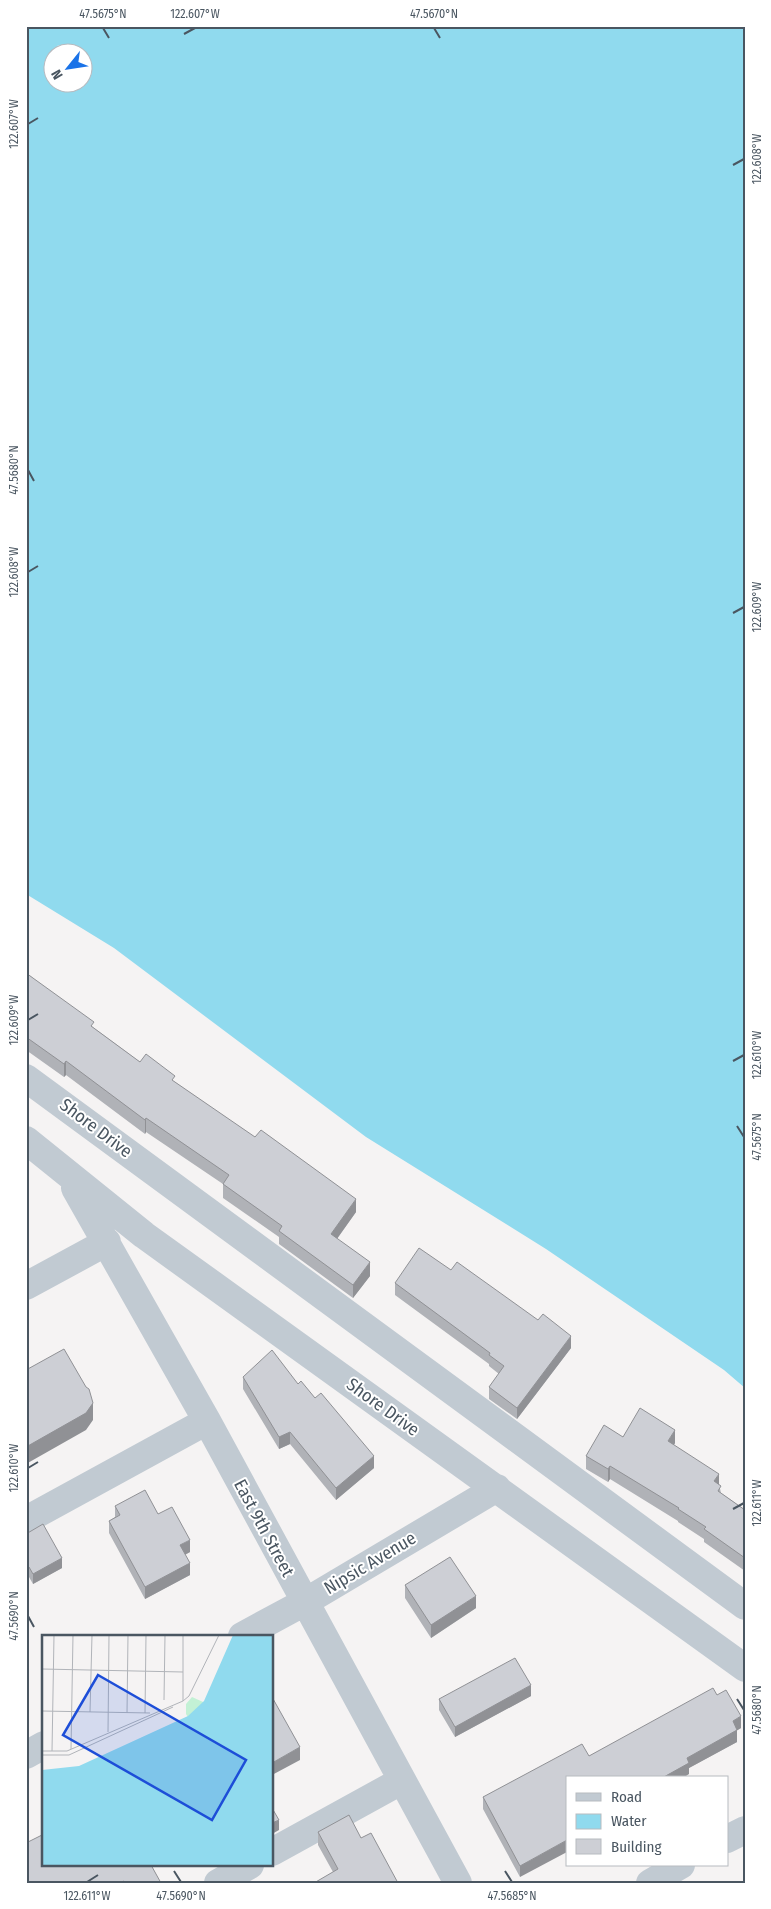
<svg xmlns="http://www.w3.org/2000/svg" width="771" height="1909" font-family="'Fira Sans Condensed',sans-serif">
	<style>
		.water { fill: #90daee; fill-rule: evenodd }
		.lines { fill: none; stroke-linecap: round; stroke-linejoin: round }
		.minor { stroke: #c1cad2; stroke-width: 28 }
		.wall { fill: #b0b2b7 }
		.shaded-wall { fill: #909195 }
		.building { fill: #cdcfd5; stroke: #909195 }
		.ticks { fill: none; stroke: #4a5661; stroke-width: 2 }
		.labels { text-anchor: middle; stroke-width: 4; stroke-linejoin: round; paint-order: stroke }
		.street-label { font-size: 18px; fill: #4a5661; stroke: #fff }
		.inset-road { fill: none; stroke: #b1b4b9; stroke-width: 1 }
		.view { fill: #1d4ed8; fill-opacity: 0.15; stroke: #1d4ed8; stroke-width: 2.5 }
		.inset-edge { fill: none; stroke: #4a5661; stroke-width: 2.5 }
		.neatline { fill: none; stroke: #4a5661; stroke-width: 2 }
		.ticks-label { font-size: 12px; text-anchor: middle; fill: #4a5661 }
	</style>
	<rect width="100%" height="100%" fill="#f5f3f3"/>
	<path class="water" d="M 26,26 L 745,26 L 745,1388 L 724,1370 L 546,1249 L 366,1137 L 114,948 L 26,894 ZM 52,52 L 82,52 L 82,82 L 52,82 Z"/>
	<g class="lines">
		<path class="minor" d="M 26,1078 L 745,1606
			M 26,1140 L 144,1235 L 745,1668
			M 75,1188 L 207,1421 L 458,1883
			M 26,1286 L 107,1242
			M 26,1520 L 207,1421
			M 242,1636 L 305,1602 L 497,1488
			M 26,1755 L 44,1745
			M 727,1839 L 745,1830
			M 272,1852 L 401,1781
			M 218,1883 L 250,1865
			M 650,1883 L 681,1865"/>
	</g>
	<path class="wall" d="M 26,966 L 28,974 L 94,1028 L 140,1062 L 175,1082 L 356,1212 L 337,1239 L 370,1276 L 353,1298 L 279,1244 L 279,1237 L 223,1198 L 223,1184 L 146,1132 L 145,1134 L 66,1075 L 64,1077 L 26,1050 Z
		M 451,1270 L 571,1348 L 517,1419 L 489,1399 L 489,1387 L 499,1374 L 489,1366 L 489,1364 L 395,1295 L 395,1283 Z
		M 243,1377 L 298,1384 L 374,1468 L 336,1500 L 290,1444 L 279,1449 L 243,1389 Z
		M 623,1437 L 675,1443 L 674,1445 L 719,1484 L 721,1493 L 745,1510 L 745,1571 L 704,1542 L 704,1539 L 678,1522 L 678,1521 L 610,1479 L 608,1482 L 586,1469 L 586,1456 Z
		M 115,1506 L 158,1514 L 190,1552 L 185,1555 L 190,1575 L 145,1599 L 109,1533 L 109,1521 L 115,1517 Z
		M 26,1534 L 62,1568 L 33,1584 L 29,1577 Z
		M 405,1585 L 476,1608 L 431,1638 L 405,1598 Z
		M 717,1695 L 741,1728 L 737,1730 L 737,1742 L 689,1768 L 689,1774 L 567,1778 L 520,1877 L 483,1809 L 483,1797 L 589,1756 Z
		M 531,1696 L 455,1737 L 439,1710 L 439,1699 Z
		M 318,1832 L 361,1838 L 398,1883 L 333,1872 L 318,1845 Z"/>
	<path class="shaded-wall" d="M 66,1061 L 66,1075 L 64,1077 L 64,1064 Z
		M 146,1118 L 146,1132 L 145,1134 L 145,1120 Z
		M 356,1199 L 356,1212 L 331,1247 L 331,1234 Z
		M 370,1262 L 370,1276 L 353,1298 L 353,1285 Z
		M 571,1336 L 571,1348 L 517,1419 L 517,1408 Z
		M 93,1403 L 93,1420 L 86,1430 L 26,1464 L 26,1447 Z
		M 675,1430 L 675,1443 L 668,1454 L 668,1441 Z
		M 290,1432 L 290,1444 L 279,1449 L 279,1437 Z
		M 374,1456 L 374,1468 L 336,1500 L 336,1488 Z
		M 610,1466 L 610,1479 L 608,1482 L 608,1469 Z
		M 719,1474 L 719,1487 L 714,1481 Z
		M 190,1540 L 190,1552 L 180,1557 L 180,1545 Z
		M 62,1558 L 62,1568 L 33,1584 L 33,1574 Z
		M 190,1563 L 190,1575 L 145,1599 L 145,1587 Z
		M 29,1567 L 29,1577 L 26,1579 L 26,1569 Z
		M 476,1596 L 476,1608 L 431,1638 L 431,1625 Z
		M 531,1685 L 531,1696 L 455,1737 L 455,1727 Z
		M 741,1716 L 741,1728 L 733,1733 L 733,1721 Z
		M 737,1730 L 737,1742 L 689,1768 L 689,1774 L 683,1778 L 662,1778 L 687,1758 Z
		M 300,1747 L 300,1760 L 272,1775 L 272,1763 Z
		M 279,1820 L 279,1830 L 272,1834 L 272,1823 Z
		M 567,1840 L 567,1852 L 520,1877 L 520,1866 Z"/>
	<path class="building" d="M 26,973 L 94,1022 L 91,1026 L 140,1062 L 146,1054 L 175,1076 L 172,1080 L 255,1137 L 261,1130 L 356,1199 L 331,1234 L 370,1262 L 353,1285 L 279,1231 L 282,1226 L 223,1184 L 229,1175 L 146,1118 L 145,1120 L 66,1061 L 64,1064 L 26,1037 Z
		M 419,1248 L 451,1270 L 457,1262 L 538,1320 L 543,1314 L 571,1336 L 517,1408 L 489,1387 L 504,1366 L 489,1355 L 490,1353 L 395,1283 Z
		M 64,1349 L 86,1387 L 89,1389 L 93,1403 L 86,1413 L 26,1447 L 26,1370 Z
		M 272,1350 L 298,1384 L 301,1381 L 315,1398 L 321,1393 L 374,1456 L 336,1488 L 290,1432 L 279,1437 L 243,1377 Z
		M 640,1408 L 675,1430 L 668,1441 L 719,1474 L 714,1481 L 721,1486 L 718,1491 L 745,1510 L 745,1558 L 704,1529 L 706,1527 L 678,1509 L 679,1508 L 610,1466 L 608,1469 L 586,1456 L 604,1425 L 623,1437 Z
		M 145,1490 L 158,1514 L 172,1507 L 190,1540 L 180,1545 L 190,1563 L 145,1587 L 109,1521 L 120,1515 L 115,1506 Z
		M 43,1524 L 62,1558 L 33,1574 L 29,1567 L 26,1569 L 26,1534 Z
		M 450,1557 L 476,1596 L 431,1625 L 405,1585 Z
		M 515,1658 L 531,1685 L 455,1727 L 439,1699 Z
		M 713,1688 L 717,1695 L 726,1690 L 741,1716 L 733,1721 L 737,1730 L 687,1758 L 689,1763 L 662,1778 L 567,1778 L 567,1840 L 520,1866 L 483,1797 L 582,1744 L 589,1756 Z
		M 272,1697 L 300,1747 L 272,1763 Z
		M 272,1808 L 279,1820 L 272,1823 Z
		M 349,1815 L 361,1838 L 371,1833 L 398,1883 L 314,1883 L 338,1869 L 318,1832 Z
		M 44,1834 L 44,1865 L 151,1865 L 161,1883 L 125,1883 L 124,1881 L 120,1883 L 26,1883 L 26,1843 Z"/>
	<path class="ticks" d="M 103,28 L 109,38M 434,28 L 440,38M 184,34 L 195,28M 28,124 L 38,118M 733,165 L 744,159M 28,470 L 34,481M 28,572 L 38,566M 733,613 L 744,607M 28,1020 L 38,1014M 733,1061 L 744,1055M 737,1126 L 744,1137M 28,1468 L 38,1462M 733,1509 L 744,1503M 28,1616 L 34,1627M 737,1699 L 744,1710M 174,1871 L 181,1882M 505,1871 L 512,1882M 87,1882 L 98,1875"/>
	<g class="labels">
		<g class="street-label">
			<text transform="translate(96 1128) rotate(37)" y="6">Shore Drive</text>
			<text transform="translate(383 1407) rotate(36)" y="6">Shore Drive</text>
			<text transform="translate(264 1528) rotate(62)" y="6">East 9th Street</text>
			<text transform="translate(370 1563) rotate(-31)" y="6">Nipsic Avenue</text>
		</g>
	</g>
	<g transform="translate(42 1635)">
		<rect width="231" height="231" fill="#f5f3f3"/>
		<path d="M 150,62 L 170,71 L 152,92 L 144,79 L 144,69 Z" fill="#c3f1d5"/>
		<path d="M 191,0 L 231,0 L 231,231 L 0,231 L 0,135 L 37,131 L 146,81 L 162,66 Z" fill="#90daee"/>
		<path class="inset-road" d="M 0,34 L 141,37M 122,65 L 123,0M 141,66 L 141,0M 0,76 L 108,78M 48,77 L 50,0M 85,78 L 86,0M 103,78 L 104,0M 66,97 L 67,0M 29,114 L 31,0M 0,116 L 25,116 L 141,66 L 147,61 L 177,0M 10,116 L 12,0M 0,120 L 27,120 L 131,72"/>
		<path class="view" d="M 56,40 L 204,125 L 170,185 L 21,100 Z"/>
		<rect width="231" height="231" class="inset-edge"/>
	</g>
	<rect width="771" height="1909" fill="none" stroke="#ffffff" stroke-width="55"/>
	<rect x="566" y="1776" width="162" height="90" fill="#ffffff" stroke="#b7bbc0"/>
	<rect x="576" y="1793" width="25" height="8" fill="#c1cad2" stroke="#b7bbc0"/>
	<text x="611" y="1802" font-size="15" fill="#4a5661">Road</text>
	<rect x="576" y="1814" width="25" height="15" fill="#90daee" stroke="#b7bbc0"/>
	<text x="611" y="1826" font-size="15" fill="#4a5661">Water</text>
	<rect x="576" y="1839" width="25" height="15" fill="#cdcfd5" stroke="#b7bbc0"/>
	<text x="611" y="1852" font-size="15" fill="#4a5661">Building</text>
	<g transform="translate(68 68) rotate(240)"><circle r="24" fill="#ffffff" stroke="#b7bbc0"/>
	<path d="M0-4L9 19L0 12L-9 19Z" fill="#1a73e8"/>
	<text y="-8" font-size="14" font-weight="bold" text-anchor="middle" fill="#4a5661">N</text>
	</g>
	<rect x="28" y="28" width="716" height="1854" class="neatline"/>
	<g class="ticks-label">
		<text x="103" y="18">47.5675°N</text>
		<text x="195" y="18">122.607°W</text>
		<text x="434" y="18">47.5670°N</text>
		<text transform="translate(14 124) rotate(-90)" y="4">122.607°W</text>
		<text transform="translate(757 159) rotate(-90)" y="4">122.608°W</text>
		<text transform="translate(14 470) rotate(-90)" y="4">47.5680°N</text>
		<text transform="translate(14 572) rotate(-90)" y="4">122.608°W</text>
		<text transform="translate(757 607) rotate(-90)" y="4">122.609°W</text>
		<text transform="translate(14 1020) rotate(-90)" y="4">122.609°W</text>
		<text transform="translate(757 1055) rotate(-90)" y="4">122.610°W</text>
		<text transform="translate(757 1137) rotate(-90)" y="4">47.5675°N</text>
		<text transform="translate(14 1468) rotate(-90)" y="4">122.610°W</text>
		<text transform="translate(757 1503) rotate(-90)" y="4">122.611°W</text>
		<text transform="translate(14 1616) rotate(-90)" y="4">47.5690°N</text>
		<text transform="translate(757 1710) rotate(-90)" y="4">47.5680°N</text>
		<text x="87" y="1900">122.611°W</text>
		<text x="181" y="1900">47.5690°N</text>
		<text x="512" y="1900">47.5685°N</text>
	</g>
</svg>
